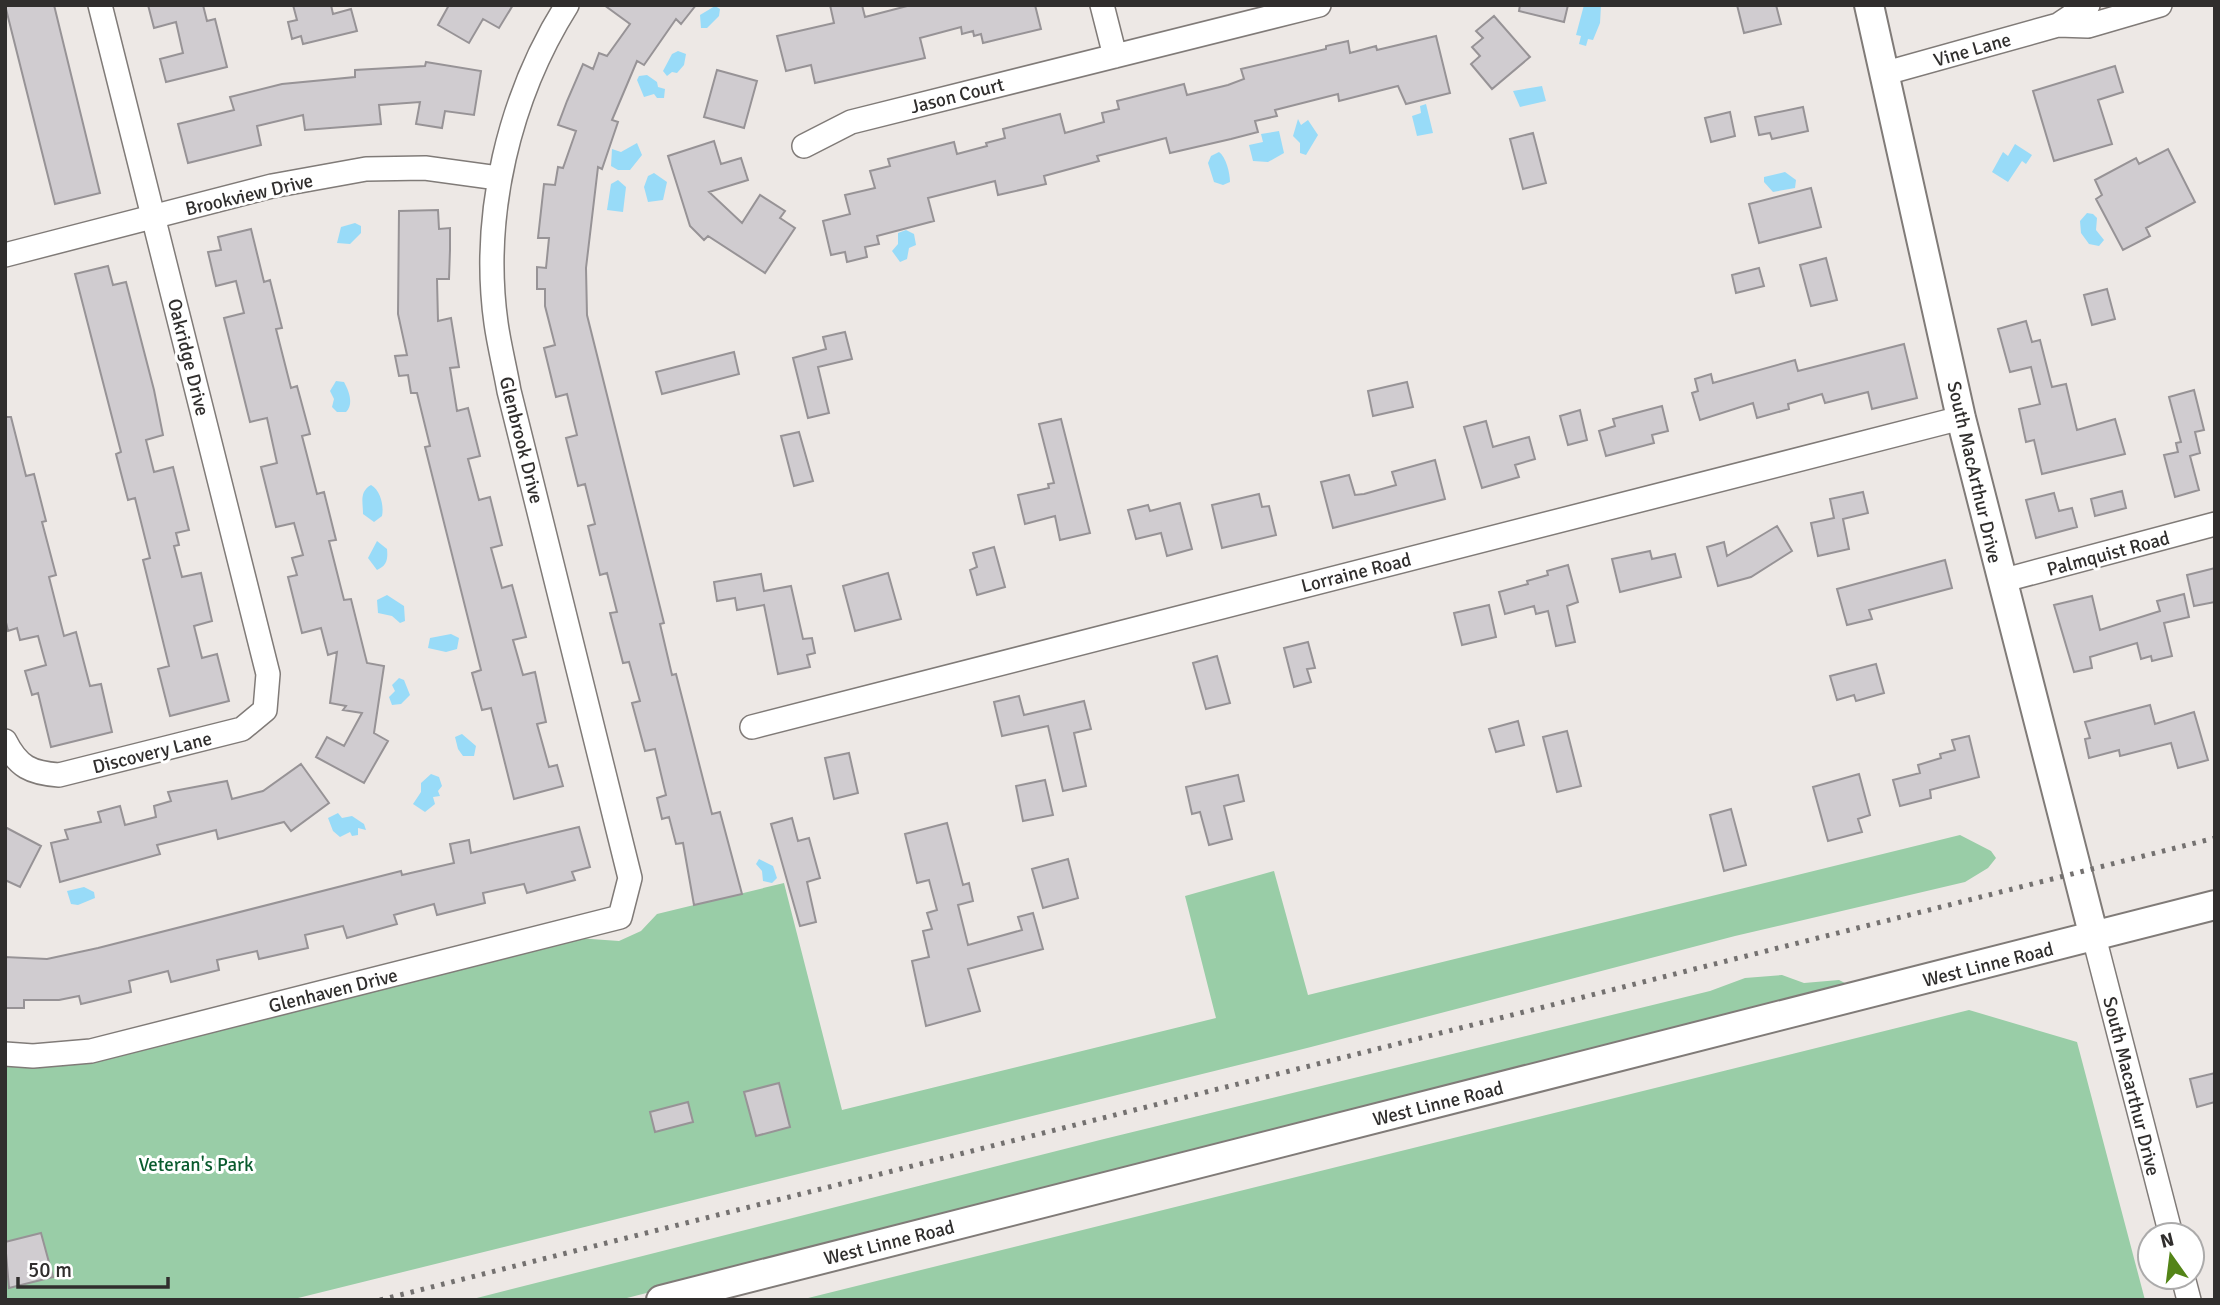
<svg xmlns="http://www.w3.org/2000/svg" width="2220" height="1305" font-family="Signika,sans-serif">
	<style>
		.green { fill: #99cda7 }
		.water { fill: #98dbf8 }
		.building { fill: #d0ccd0; stroke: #979396; stroke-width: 2 }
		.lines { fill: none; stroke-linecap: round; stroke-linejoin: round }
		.minor-casing { stroke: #807b78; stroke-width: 26 }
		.tertiary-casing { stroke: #807b78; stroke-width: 32 }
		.minor { stroke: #fff; stroke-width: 23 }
		.tertiary { stroke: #fff; stroke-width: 28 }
		.rail { stroke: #747170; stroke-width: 5; stroke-dasharray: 3.5 7; stroke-linecap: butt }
		.labels { text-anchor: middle; stroke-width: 6; stroke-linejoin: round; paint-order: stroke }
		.street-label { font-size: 19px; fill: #302e2d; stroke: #fff }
		.park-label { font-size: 19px; fill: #0a5b2e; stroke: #fff }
	</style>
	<rect width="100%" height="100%" fill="#ede8e5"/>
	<path class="green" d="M 1960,835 L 1991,851 L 1996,858 L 1988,868 L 1965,882 L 1735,936 L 1311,1047 L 290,1300 L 5,1300 L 5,1063 L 577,938 L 619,941 L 641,931 L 657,914 L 784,883 L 842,1110 L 1216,1018 L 1185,896 L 1274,871 L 1308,995 Z
		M 1782,975 L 1804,983 L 1839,980 L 1853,987 L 619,1300 L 469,1300 L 1104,1139 L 1710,991 L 1745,978 Z
		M 1969,1010 L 2077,1042 L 2145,1300 L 800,1300 Z"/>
	<path class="water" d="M 1584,5 L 1601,5 L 1600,23 L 1593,40 L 1588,39 L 1586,46 L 1579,44 L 1581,36 L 1576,35 Z
		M 715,6 L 720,9 L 719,16 L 707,28 L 701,28 L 700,15 Z
		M 678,51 L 686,54 L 684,65 L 677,73 L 672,72 L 667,76 L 663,71 L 672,54 Z
		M 647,75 L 657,82 L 658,87 L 665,89 L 664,98 L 657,98 L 654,94 L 644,97 L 637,80 L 639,76 Z
		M 1542,86 L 1546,101 L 1520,107 L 1513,91 Z
		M 1426,104 L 1433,133 L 1417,136 L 1412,116 L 1421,113 L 1420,106 Z
		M 1298,119 L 1301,125 L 1308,120 L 1318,135 L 1306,155 L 1300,153 L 1300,143 L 1293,136 Z
		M 1279,131 L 1284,153 L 1268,162 L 1253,161 L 1249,145 L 1263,142 L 1261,134 Z
		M 637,143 L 642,155 L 630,170 L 618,170 L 611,166 L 612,149 L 621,152 Z
		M 2015,144 L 2032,155 L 2026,164 L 2022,161 L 2008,182 L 1992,172 L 2003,152 L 2008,156 Z
		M 1219,152 C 1226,157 1230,173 1230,182 L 1223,185 L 1214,182 L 1208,163 L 1211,156 Z
		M 1785,172 L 1796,180 L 1795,188 L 1773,192 L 1764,182 L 1764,177 Z
		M 654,173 L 667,182 L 663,200 L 648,202 L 644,187 L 648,176 Z
		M 618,180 L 626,187 L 623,212 L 607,210 L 611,184 Z
		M 2087,213 L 2093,214 L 2097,218 L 2096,230 L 2104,240 L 2099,246 L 2089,244 L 2081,233 L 2080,221 Z
		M 355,223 L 361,226 L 361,233 L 350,244 L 337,243 L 341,227 Z
		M 906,230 L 914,234 L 916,245 L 909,248 L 907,259 L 900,262 L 892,251 L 898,244 L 898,233 Z
		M 336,381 L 344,382 C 349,391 354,404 346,412 L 337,412 L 332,407 L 334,399 L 330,391 Z
		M 371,485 C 381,491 384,506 382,516 L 374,522 L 363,514 C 363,502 359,492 371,485 Z
		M 377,541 L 387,549 C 388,559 387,566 377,570 L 368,558 Z
		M 387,595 L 404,606 L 405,621 L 400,623 L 392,616 L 378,613 L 377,600 Z
		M 451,634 L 459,638 L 457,649 L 446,652 L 428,648 L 430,638 Z
		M 399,678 L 404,680 L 410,695 L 401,704 L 392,705 L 389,697 L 395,691 L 392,685 Z
		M 462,734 L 476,746 L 474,756 L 463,756 L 458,749 L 455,737 Z
		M 431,774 L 439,777 L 442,786 L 438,791 L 440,796 L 433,797 L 435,804 L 425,812 L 413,804 L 421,792 L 421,783 Z
		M 338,813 L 342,818 L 352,816 L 364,824 L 366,830 L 358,828 L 358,835 L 352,836 L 350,832 L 340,837 L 333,831 L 328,818 Z
		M 759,859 L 773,866 L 777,878 L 772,883 L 763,881 L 762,871 L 756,864 Z
		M 84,887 L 94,892 L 95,898 L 78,905 L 71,904 L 67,891 Z"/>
	<path class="building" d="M 5,5 L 54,5 L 100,193 L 55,204 Z
		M 148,5 L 203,5 L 207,21 L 215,19 L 227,67 L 166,82 L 160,59 L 183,53 L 176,22 L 154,28 Z
		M 293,5 L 331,5 L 333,14 L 351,9 L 357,31 L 303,44 L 301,36 L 292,39 L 288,22 L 297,20 Z
		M 449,5 L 513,5 L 499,28 L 483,19 L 469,43 L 438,25 Z
		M 604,5 L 696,5 L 681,24 L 676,19 L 644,65 L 637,61 L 612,120 L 618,122 L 602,169 L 598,167 L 586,268 L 587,315 L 664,623 L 660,624 L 672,675 L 676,674 L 712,814 L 720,812 L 742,894 L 694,905 L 683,843 L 676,844 L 669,817 L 662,819 L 657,798 L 666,795 L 655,749 L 645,751 L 632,703 L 640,701 L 629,662 L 623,663 L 610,613 L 617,612 L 607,573 L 600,575 L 588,526 L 595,524 L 585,484 L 578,486 L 566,438 L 577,435 L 567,394 L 556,397 L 544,348 L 555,345 L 545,306 L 545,289 L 537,289 L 537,267 L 546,268 L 549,238 L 538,238 L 544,184 L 555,185 L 558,167 L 563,168 L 576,131 L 558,125 L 567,101 L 583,64 L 593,69 L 599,53 L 607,56 L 630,24 Z
		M 830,5 L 862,5 L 865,17 L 911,5 L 1035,5 L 1041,29 L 983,43 L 981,34 L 974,36 L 973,31 L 962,34 L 961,27 L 920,38 L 925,58 L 815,83 L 811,65 L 786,71 L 777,36 L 834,23 Z
		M 1520,5 L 1568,5 L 1564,22 L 1519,11 Z
		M 1737,5 L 1776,5 L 1781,24 L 1744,33 Z
		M 1494,16 L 1530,57 L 1492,89 L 1471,64 L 1480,56 L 1472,47 L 1483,38 L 1476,31 Z
		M 1436,36 L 1450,93 L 1406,104 L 1398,86 L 1339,101 L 1338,94 L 1275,110 L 1277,116 L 1255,121 L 1258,132 L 1231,139 L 1170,153 L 1166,138 L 1097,156 L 1099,161 L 1044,176 L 1046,184 L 998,195 L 995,181 L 928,198 L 934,221 L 877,236 L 879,244 L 865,247 L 867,257 L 847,262 L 845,252 L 831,255 L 823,221 L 850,214 L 845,195 L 875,188 L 870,171 L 890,166 L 888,159 L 954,142 L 957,154 L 987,146 L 986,143 L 1005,138 L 1003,129 L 1060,114 L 1065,133 L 1104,122 L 1102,113 L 1119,109 L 1117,101 L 1184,84 L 1187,95 L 1228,85 L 1244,79 L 1241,69 L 1326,49 L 1326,46 L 1348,41 L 1350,53 L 1376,46 L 1377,50 Z
		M 426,62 L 481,71 L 474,115 L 445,111 L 442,128 L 416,124 L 420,102 L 379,105 L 381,124 L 305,130 L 303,115 L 257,126 L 261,145 L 188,163 L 178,124 L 234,110 L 230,97 L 282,84 L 355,77 L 355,70 L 425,66 Z
		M 2115,66 L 2123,92 L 2098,100 L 2112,144 L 2054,161 L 2033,91 Z
		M 717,70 L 757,81 L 744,128 L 704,117 Z
		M 1803,107 L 1808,131 L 1772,139 L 1770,133 L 1759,135 L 1755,117 Z
		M 1730,112 L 1735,136 L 1711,142 L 1705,118 Z
		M 1533,133 L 1546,183 L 1523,189 L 1510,139 Z
		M 714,141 L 721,164 L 741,158 L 748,180 L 709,192 L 742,223 L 760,195 L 785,211 L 780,218 L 795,228 L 765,273 L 708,236 L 704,240 L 690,226 L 668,156 Z
		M 2168,149 L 2195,202 L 2146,228 L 2150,236 L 2123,250 L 2096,199 L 2102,195 L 2095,180 L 2136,158 L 2139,164 Z
		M 1811,188 L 1821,227 L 1759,243 L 1749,204 Z
		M 438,210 L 439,229 L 450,228 L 450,250 L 449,279 L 437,279 L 438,321 L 451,318 L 459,367 L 450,368 L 457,411 L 468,408 L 480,456 L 468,459 L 479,500 L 490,497 L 502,545 L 491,548 L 502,588 L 512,585 L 526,637 L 513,640 L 523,675 L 535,672 L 546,722 L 537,724 L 549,767 L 557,765 L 563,786 L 514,799 L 491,708 L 482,710 L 472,673 L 481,670 L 425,447 L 430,446 L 417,393 L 411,393 L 408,375 L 399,376 L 395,356 L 407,355 L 398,314 L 399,211 Z
		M 251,229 L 264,282 L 270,280 L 282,328 L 276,329 L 291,388 L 297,386 L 310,434 L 302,436 L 317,494 L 324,492 L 336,540 L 329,541 L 344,600 L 351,599 L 367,663 L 384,666 L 374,733 L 388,741 L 364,783 L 316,757 L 327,737 L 344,746 L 362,713 L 343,710 L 346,706 L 330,703 L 337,652 L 328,655 L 321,628 L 302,633 L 288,577 L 297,575 L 292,558 L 303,555 L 294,523 L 276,527 L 261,467 L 277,463 L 267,418 L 250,422 L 224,318 L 244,313 L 236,281 L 216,286 L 208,252 L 221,250 L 218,237 Z
		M 1826,258 L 1837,300 L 1811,306 L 1800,265 Z
		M 108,266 L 113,285 L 126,282 L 154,390 L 163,435 L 146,440 L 154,472 L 173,467 L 189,530 L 176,533 L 179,545 L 174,546 L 182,577 L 201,573 L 212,621 L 194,626 L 202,658 L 217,654 L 229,701 L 170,716 L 158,669 L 169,666 L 143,560 L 150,558 L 135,498 L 128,500 L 116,454 L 121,452 L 75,274 Z
		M 1759,268 L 1764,286 L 1736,293 L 1732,275 Z
		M 2107,289 L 2115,319 L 2092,325 L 2084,295 Z
		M 2026,321 L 2032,342 L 2040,340 L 2052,387 L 2066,384 L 2077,430 L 2115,419 L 2125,454 L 2042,474 L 2034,440 L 2026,442 L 2019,409 L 2040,404 L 2031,367 L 2010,372 L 1998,329 Z
		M 845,332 L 852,359 L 818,367 L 829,413 L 808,418 L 793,358 L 826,349 L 823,337 Z
		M 1904,344 L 1917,398 L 1872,409 L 1868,392 L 1825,403 L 1822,394 L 1788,404 L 1789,409 L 1757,418 L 1753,403 L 1700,420 L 1692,393 L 1698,391 L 1695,379 L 1711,374 L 1713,383 L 1795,360 L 1798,371 Z
		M 734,352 L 739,374 L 662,394 L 656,372 Z
		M 1407,382 L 1413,407 L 1373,416 L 1368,391 Z
		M 2194,390 L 2204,430 L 2195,432 L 2200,453 L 2190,456 L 2199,490 L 2175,497 L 2164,455 L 2178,452 L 2176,443 L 2181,442 L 2169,397 Z
		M 1662,406 L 1668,431 L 1652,435 L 1654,443 L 1606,456 L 1599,431 L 1615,426 L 1613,419 Z
		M 1580,410 L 1587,440 L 1568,445 L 1560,416 Z
		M 5,417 L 11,417 L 26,476 L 34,474 L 46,521 L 42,522 L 56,575 L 49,577 L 64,636 L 76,632 L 90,686 L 101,684 L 112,732 L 51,747 L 38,693 L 32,695 L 25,671 L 46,665 L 38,636 L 20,640 L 17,628 L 8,631 L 5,618 Z
		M 1061,419 L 1090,533 L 1060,540 L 1055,516 L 1025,524 L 1018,495 L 1049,488 L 1048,484 L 1054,483 L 1039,424 Z
		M 1486,421 L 1493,447 L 1529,437 L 1535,459 L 1515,465 L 1519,477 L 1482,488 L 1464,427 Z
		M 799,432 L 813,481 L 794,486 L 781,436 Z
		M 1435,460 L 1445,499 L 1333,528 L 1321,482 L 1349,475 L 1355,495 L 1364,494 L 1396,485 L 1392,472 Z
		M 2122,491 L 2126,508 L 2095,516 L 2091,499 Z
		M 1863,492 L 1868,513 L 1843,519 L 1849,549 L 1818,556 L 1811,523 L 1834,518 L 1830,499 Z
		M 2054,493 L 2059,511 L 2072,508 L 2077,527 L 2036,538 L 2026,500 Z
		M 1259,494 L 1262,507 L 1269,506 L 1276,535 L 1222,548 L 1212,505 Z
		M 1180,503 L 1192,549 L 1167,556 L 1161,533 L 1136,539 L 1128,510 L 1148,505 L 1150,511 Z
		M 1777,526 L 1792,551 L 1751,577 L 1718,586 L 1707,547 L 1724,542 L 1727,556 Z
		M 994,547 L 1005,587 L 977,595 L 970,570 L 977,567 L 973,553 Z
		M 1650,551 L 1652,559 L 1675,554 L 1681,577 L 1620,592 L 1612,559 Z
		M 1945,560 L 1952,588 L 1869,610 L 1872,619 L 1847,625 L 1837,589 Z
		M 1568,565 L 1578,602 L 1567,606 L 1575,642 L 1556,646 L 1548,611 L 1536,614 L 1534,606 L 1505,614 L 1499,592 L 1528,584 L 1527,581 L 1548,575 L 1547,571 Z
		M 2215,568 L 2215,602 L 2194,606 L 2187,575 Z
		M 888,573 L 901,619 L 855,631 L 843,586 Z
		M 761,574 L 764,591 L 791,586 L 803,639 L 812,638 L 815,653 L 807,655 L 810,667 L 778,674 L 764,605 L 737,610 L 735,598 L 717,601 L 714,582 Z
		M 2184,594 L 2189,617 L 2164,623 L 2172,656 L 2152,661 L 2151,656 L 2141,659 L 2137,643 L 2090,657 L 2092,668 L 2074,672 L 2054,605 L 2092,596 L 2100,630 L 2160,611 L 2157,601 Z
		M 1489,605 L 1496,637 L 1462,645 L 1454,613 Z
		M 1308,642 L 1315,668 L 1307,669 L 1311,682 L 1294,687 L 1284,648 Z
		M 1217,656 L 1230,703 L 1206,709 L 1193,663 Z
		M 1876,664 L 1884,693 L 1856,701 L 1854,695 L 1837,700 L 1830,676 Z
		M 1019,696 L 1024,715 L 1084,701 L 1091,729 L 1074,733 L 1086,786 L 1063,791 L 1048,726 L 1002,736 L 994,702 Z
		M 2150,705 L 2155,724 L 2194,712 L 2208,760 L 2178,768 L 2171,743 L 2120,756 L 2119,750 L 2089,758 L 2085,739 L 2090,738 L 2085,722 Z
		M 1518,721 L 1524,745 L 1496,752 L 1489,729 Z
		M 1567,731 L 1581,786 L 1557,792 L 1543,737 Z
		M 1969,736 L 1979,777 L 1930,790 L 1931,798 L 1900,806 L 1893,780 L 1920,773 L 1918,765 L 1941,758 L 1940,754 L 1955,750 L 1952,740 Z
		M 849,753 L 858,793 L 834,799 L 825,758 Z
		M 301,764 L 329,803 L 291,831 L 284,822 L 218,839 L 216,830 L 157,845 L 160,854 L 60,882 L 51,843 L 68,839 L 65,830 L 101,822 L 98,812 L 120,806 L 125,825 L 156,817 L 154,806 L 171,801 L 168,792 L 227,781 L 232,799 L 263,791 Z
		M 1859,774 L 1870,815 L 1858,819 L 1862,832 L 1828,841 L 1813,787 Z
		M 1238,775 L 1244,801 L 1224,806 L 1232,839 L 1209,845 L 1200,812 L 1192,814 L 1186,787 Z
		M 1045,780 L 1053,815 L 1023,821 L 1016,786 Z
		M 1731,809 L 1746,865 L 1724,871 L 1710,815 Z
		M 792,818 L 798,841 L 809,838 L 820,878 L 807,882 L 816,922 L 800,926 L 771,824 Z
		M 947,823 L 963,885 L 969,883 L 973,901 L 958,905 L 968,945 L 1022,930 L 1018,917 L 1033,913 L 1043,949 L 968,969 L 980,1011 L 926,1026 L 912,961 L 929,957 L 923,931 L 932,929 L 927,913 L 937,910 L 929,880 L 917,883 L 905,834 Z
		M 5,827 L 41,846 L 20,887 L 5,880 Z
		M 579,827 L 590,867 L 572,872 L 575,880 L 527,893 L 524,884 L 483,893 L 485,903 L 437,915 L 434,904 L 394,915 L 397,924 L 347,938 L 343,926 L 305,935 L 308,948 L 259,959 L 257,951 L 217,960 L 219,970 L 171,982 L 168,971 L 129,981 L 131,992 L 102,999 L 81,1004 L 79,996 L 59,1000 L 24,1000 L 24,1008 L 5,1008 L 5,957 L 47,959 L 98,948 L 401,871 L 402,875 L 454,863 L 450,844 L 469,840 L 471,853 Z
		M 1068,859 L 1078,898 L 1043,908 L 1032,869 Z
		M 2215,1073 L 2215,1102 L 2197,1107 L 2190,1079 Z
		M 779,1083 L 790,1127 L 756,1136 L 744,1092 Z
		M 688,1102 L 693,1122 L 655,1132 L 650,1112 Z
		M 41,1233 L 53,1277 L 9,1288 L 5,1242 Z"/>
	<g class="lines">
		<g class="minor-casing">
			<path id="minor" d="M 1102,5 L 1115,56
				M 2058,25 L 2088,26 L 2160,5
				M 1886,73 L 2058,25 L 2088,5
				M 804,146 L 851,122 L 1319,5
				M 5,255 L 272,186 L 366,169 L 425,168 L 498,178
				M 2001,581 L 2215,524
				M 752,727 L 1961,418
				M 5,741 C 18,767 31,773 59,775 L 242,729 L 265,710 L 268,674 L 100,5
				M 2094,937 L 2171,1235
				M 5,1054 L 33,1056 L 91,1051 L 620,917 L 630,878 L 509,391 C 505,368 499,345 496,323 C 481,215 509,97 567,5
				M 2183,1277 L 2189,1300"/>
		</g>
		<g class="tertiary-casing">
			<path id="tertiary" d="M 1869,5 L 1961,418 L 2094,937
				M 661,1300 L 2215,905"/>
		</g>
		<use href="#minor" class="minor"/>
		<use href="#tertiary" class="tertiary"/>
		<path class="rail" d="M 380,1300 L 2215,838"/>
	</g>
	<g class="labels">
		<g class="street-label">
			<text transform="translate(1972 49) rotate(-16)" y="7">Vine Lane</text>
			<text transform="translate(957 95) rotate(-14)" y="7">Jason Court</text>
			<text transform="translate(249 194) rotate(-13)" y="7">Brookview Drive</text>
			<text transform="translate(189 357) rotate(76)" y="7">Oakridge Drive</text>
			<text transform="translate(522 440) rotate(76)" y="7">Glenbrook Drive</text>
			<text transform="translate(1975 472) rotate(77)" y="7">South MacArthur Drive</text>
			<text transform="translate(2108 553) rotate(-15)" y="7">Palmquist Road</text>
			<text transform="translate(1356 572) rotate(-14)" y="7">Lorraine Road</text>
			<text transform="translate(152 752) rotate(-14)" y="7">Discovery Lane</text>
			<text transform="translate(1988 964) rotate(-14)" y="7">West Linne Road</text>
			<text transform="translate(333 990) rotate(-14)" y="7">Glenhaven Drive</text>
			<text transform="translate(2132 1086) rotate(76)" y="7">South Macarthur Drive</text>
			<text transform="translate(1438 1103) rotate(-14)" y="7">West Linne Road</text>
			<text transform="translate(889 1242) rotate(-14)" y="7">West Linne Road</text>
		</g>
		<g class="park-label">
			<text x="196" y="1171">Veteran's Park</text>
		</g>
	</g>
	<rect width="2220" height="1305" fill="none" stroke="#302e2d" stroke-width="14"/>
	<g transform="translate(2171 1256) rotate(346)"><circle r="33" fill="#ffffff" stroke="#acabab" stroke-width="2"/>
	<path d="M0-5L12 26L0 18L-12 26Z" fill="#538417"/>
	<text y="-10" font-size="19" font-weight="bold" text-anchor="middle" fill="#302e2d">N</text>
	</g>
	<path d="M18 1277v10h150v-10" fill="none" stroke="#302e2d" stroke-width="3.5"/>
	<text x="28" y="1277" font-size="21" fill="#302e2d" stroke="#ffffff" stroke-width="5" paint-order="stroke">50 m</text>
</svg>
